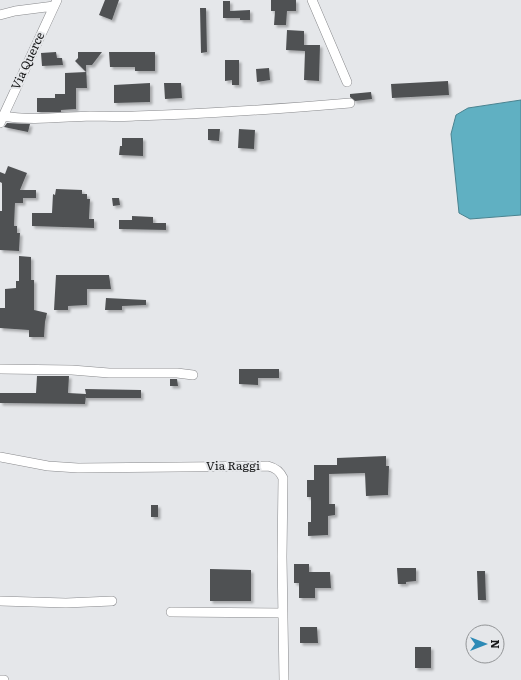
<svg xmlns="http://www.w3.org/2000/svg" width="521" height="680" font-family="Literata,serif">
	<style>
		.water { fill: #60b0c2; stroke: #4a8390 }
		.building { fill: #4f5153; filter: url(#shadow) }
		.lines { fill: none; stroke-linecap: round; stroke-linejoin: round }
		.minor-casing { stroke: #88898c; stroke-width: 10 }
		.minor { stroke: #fff; stroke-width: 9 }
		.labels { text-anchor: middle; stroke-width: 4; stroke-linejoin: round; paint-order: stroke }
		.street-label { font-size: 12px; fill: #18191a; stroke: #e5e7ea }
	</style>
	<defs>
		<filter id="shadow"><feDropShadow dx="2.5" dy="2.5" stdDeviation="1" flood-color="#0004"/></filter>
	</defs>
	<rect width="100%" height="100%" fill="#e5e7ea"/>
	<path class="water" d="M 521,100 L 521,215 L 470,219 L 459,213 L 451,134 L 456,115 L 468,108 Z"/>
	<path class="building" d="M 105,0 L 119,0 L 112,20 L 99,15 Z
		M 271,0 L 296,0 L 296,11 L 287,11 L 286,25 L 274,25 L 275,11 L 271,11 Z
		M 223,1 L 230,1 L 230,11 L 250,10 L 250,20 L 240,20 L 240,18 L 223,18 Z
		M 200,8 L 206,8 L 207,52 L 201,53 Z
		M 287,30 L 304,31 L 304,45 L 320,45 L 319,81 L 304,80 L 305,51 L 286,50 Z
		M 56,52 L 57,58 L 62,58 L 63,65 L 42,66 L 41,53 Z
		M 78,52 L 102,52 L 92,65 L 86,65 L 87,88 L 76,88 L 76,109 L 61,110 L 61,112 L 37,112 L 37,98 L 55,98 L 55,94 L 65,94 L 65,73 L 86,72 L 75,61 L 78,58 Z
		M 109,52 L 155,52 L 155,71 L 135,71 L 135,67 L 110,67 Z
		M 225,60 L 239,60 L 239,85 L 232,85 L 232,80 L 225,81 Z
		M 269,68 L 270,80 L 257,82 L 256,69 Z
		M 448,81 L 449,95 L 392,98 L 391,84 Z
		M 150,83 L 150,102 L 114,103 L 114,85 Z
		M 164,83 L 181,83 L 182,98 L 165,99 Z
		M 371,92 L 372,99 L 355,101 L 350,97 L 350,94 Z
		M 7,123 L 30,124 L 28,132 L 4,127 Z
		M 208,129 L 220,129 L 219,141 L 208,140 Z
		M 239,129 L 255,130 L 254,149 L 238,148 Z
		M 122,138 L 143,138 L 143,156 L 119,155 L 120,146 L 122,146 Z
		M 8,166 L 27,173 L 20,190 L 36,190 L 36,198 L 23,198 L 23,203 L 15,203 L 14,226 L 17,226 L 17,233 L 20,233 L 19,251 L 0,250 L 0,211 L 2,211 L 2,183 L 0,182 L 0,172 L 5,174 Z
		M 56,189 L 82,190 L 82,194 L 87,194 L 87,199 L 90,199 L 89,219 L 94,219 L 94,228 L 32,226 L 32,213 L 52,213 L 53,194 L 55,195 Z
		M 112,198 L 119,198 L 120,205 L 113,206 Z
		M 132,216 L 153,217 L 153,223 L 166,223 L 166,230 L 119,229 L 119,220 L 132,220 Z
		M 19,256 L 31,257 L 31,280 L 34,280 L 34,310 L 47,313 L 45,322 L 44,337 L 29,337 L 29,330 L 0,328 L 0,308 L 5,308 L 5,289 L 16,288 L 16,281 L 19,281 Z
		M 56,275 L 109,275 L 111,289 L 87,289 L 87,305 L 68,306 L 68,310 L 54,310 Z
		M 106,298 L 146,300 L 146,305 L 122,306 L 122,310 L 105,310 Z
		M 239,369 L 279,369 L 279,378 L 258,378 L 258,385 L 239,384 Z
		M 37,376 L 69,376 L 68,393 L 86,394 L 85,389 L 141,390 L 141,398 L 86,398 L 86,396 L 85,404 L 0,403 L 0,393 L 36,393 Z
		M 170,379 L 177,379 L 178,386 L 170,386 Z
		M 386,456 L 386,466 L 389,466 L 388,495 L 366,496 L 365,473 L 329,474 L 329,504 L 335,504 L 335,515 L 328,516 L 328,535 L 308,536 L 308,522 L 311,522 L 311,497 L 307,497 L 307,480 L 314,480 L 314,465 L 337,465 L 337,458 Z
		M 151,505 L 158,505 L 158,517 L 151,517 Z
		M 294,564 L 309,564 L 309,572 L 330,572 L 331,588 L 315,588 L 315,598 L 299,598 L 299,583 L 294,583 Z
		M 397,568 L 416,568 L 416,581 L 406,582 L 406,584 L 398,584 Z
		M 210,569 L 251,570 L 251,601 L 210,601 Z
		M 477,571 L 485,571 L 486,600 L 478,600 Z
		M 300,627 L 317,627 L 318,643 L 300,643 Z
		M 415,647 L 431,647 L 431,668 L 415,668 Z"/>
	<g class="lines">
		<g class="minor-casing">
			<path id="minor" d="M 312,0 L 347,82
				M 0,15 L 15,11 L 54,6
				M 2,116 C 31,121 61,117 90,116 C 105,116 120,117 135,116 C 207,114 278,109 350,103
				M 0,123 L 57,0
				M 0,369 L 72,370 L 109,373 L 177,373 L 193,375
				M 0,457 L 48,466 L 78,468 L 268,466 C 276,468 280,471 283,478 L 282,557 L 284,680
				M 0,601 L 66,603 L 112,601
				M 171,612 L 283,613
				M 0,680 L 4,680"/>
		</g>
		<use href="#minor" class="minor"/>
	</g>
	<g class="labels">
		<g class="street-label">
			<text transform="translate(28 61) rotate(-65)" y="4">Via Querce</text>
			<text x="233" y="470">Via Raggi</text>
		</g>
	</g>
	<g transform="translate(485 644) rotate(90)"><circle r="19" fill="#e5e7ea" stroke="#939597"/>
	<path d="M0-3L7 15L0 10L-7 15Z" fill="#2d8ab6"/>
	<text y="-6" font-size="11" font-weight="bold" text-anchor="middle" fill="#18191a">N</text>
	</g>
</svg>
